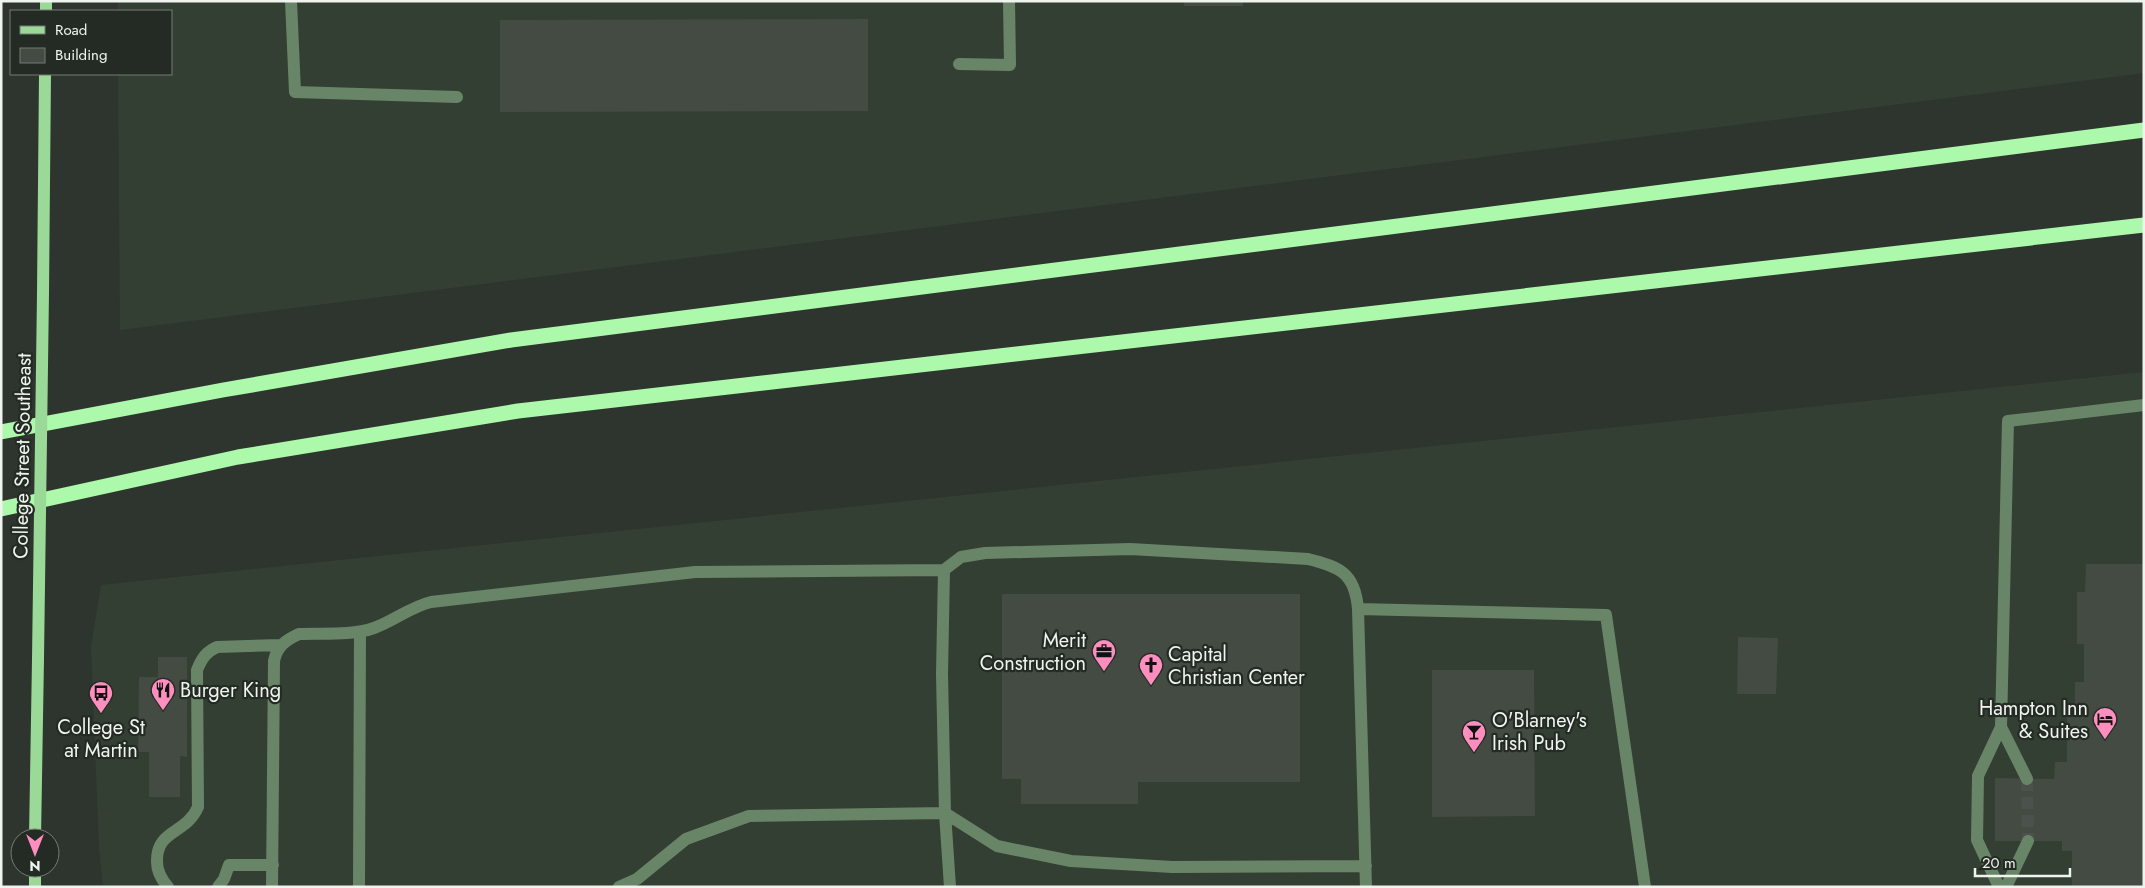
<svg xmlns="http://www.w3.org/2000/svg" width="2145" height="888" font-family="Jost,sans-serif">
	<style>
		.built { fill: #343f33 }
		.building { fill: #434b43 }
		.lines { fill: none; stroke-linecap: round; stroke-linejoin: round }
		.minor-tunnel { stroke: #4b524b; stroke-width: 12; stroke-dasharray: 12 6; stroke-linecap: butt }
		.minor { stroke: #688667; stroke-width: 12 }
		.major { stroke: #9ad998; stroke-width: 12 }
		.highway { stroke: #adf9ab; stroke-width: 15 }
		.major-bridge { stroke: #9ad998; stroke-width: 12 }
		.labels { text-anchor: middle; stroke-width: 4.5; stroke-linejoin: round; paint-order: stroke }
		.street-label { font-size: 20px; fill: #f0f4ef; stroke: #242b24 }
		.poi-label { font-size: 20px; fill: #f0f4ef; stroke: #242b24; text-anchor: start }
	</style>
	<rect width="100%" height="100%" fill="#2e352e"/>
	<path class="built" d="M 118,1 L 2144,1 L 2144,73 L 120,330 L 118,74 L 171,74 L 171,11 L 118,11 Z
		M 2144,372 L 2144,887 L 103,887 L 99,847 L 91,647 L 101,585 Z"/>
	<path class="building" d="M 1184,1 L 1243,1 L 1243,6 L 1184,6 Z
		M 868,19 L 868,111 L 500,112 L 500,20 Z
		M 2086,564 L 2144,564 L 2144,887 L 2072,887 L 2072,851 L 2062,851 L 2062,841 L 1995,841 L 1995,778 L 2054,779 L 2055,762 L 2067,762 L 2067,717 L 2075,717 L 2075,682 L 2084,682 L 2084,644 L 2077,644 L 2077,592 L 2085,592 Z
		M 1002,594 L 1300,594 L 1300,782 L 1138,782 L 1138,804 L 1021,804 L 1021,779 L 1002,779 Z
		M 1738,637 L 1778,638 L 1776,694 L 1737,694 Z
		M 158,657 L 187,657 L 187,757 L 180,756 L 180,797 L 149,797 L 149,752 L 138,752 L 139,677 L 158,677 Z
		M 1432,670 L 1534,670 L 1535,816 L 1432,817 Z"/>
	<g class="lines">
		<path class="minor-tunnel" d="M 2027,779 L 2028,841"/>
		<path class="minor" d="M 291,1 L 295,92 L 457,97
			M 959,64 L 1010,65 L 1009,1
			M 1358,609 L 1606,615 L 1645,887
			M 2001,727 L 2027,779
			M 168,887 C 161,879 157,872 157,862 C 156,829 186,835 198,807 L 197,670 C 202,658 206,652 217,647 L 281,645
			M 218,887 L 224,879 L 229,865 L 273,865
			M 272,887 L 274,661 C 277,646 286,640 299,634 C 323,633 351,636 374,628 C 394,621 410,607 431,602 L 695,572 L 944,570
			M 359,887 L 360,632
			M 619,887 L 637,879 L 686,839 L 749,816 L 945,813 L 997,846 L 1071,861 L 1172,867 L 1366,866
			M 950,887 L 945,813 L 942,674 L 944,570 L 961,557 L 985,553 L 1130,549 L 1308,559 C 1340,567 1355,573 1358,609 L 1366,887
			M 1999,887 L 1977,840 L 1978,776 L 2001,727 L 2008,421 L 2144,405
			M 2006,887 L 2028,841"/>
		<path class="major" d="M 46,11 L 46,1
			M 43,293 L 45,74
			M 35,838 L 38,659
			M 35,887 L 35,868"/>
		<path class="highway" d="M 1,432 L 223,390 L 511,340 L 2144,130
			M 1,509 L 238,457 L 518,411 L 2144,225"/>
		<path class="major-bridge" d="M 38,659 L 43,293"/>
	</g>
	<defs>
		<g id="office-pin" transform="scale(1.25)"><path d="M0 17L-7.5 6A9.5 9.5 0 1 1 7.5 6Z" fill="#fd8ebe" stroke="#242b24"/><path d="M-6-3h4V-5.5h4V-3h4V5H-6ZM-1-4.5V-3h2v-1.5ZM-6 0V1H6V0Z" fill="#111"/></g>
		<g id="church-pin" transform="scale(1.25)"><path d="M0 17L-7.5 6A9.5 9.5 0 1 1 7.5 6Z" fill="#fd8ebe" stroke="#242b24"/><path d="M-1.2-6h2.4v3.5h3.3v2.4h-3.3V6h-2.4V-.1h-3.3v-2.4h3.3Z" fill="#111"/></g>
		<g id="restaurant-pin" transform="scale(1.25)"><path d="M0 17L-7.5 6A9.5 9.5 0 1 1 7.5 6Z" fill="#fd8ebe" stroke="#242b24"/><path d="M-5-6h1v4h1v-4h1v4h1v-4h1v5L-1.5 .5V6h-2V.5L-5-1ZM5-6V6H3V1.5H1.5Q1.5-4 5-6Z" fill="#111"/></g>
		<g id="bus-pin" transform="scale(1.25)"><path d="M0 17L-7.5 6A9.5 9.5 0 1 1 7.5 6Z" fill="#fd8ebe" stroke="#242b24"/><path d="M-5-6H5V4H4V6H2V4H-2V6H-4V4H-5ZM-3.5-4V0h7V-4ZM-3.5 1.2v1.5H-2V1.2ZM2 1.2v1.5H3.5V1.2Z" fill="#111"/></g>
		<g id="hotel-pin" transform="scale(1.25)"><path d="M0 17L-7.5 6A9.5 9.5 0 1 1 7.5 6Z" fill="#fd8ebe" stroke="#242b24"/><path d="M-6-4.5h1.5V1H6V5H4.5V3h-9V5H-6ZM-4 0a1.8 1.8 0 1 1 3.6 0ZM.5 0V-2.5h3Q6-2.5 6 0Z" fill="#111"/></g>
		<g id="bar-pin" transform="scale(1.25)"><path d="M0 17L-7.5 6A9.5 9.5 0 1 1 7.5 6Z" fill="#fd8ebe" stroke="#242b24"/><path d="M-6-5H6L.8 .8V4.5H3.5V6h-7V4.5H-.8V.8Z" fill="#111"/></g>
	</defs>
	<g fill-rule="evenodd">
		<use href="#office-pin" x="1104" y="651"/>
		<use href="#church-pin" x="1151" y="665"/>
		<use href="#restaurant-pin" x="163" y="690"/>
		<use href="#bus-pin" x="101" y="693"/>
		<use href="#hotel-pin" x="2105" y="719"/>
		<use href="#bar-pin" x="1474" y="732"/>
	</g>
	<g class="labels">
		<g class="street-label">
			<text transform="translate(22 456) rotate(-89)" y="7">College Street Southeast</text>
		</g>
		<g class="poi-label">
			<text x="1086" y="647" text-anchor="end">Merit<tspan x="1086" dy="23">Construction</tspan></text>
			<text x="1168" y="661">Capital<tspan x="1168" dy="23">Christian Center</tspan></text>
			<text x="180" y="697">Burger King</text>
			<text x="2088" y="715" text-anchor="end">Hampton Inn<tspan x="2088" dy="23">&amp; Suites</tspan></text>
			<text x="1492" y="727">O'Blarney's<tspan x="1492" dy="23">Irish Pub</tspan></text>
			<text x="101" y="734" text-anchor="middle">College St<tspan x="101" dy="23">at Martin</tspan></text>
		</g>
	</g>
	<rect width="2145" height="888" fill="none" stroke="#f0f4ef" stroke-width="5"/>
	<rect x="10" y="10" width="162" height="65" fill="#242b24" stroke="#767b75"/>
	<rect x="20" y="26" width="25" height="8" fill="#9ad998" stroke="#767b75"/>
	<text x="55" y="35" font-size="15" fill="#f0f4ef">Road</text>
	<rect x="20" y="48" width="25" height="15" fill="#434b43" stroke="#767b75"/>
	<text x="55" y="60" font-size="15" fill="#f0f4ef">Building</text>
	<g transform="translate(35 853) rotate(180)"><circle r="24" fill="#242b24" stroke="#767b75"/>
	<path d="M0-4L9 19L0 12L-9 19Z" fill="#fd8ebe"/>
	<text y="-8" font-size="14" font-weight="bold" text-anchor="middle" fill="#f0f4ef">N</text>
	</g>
	<path d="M1975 868v8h95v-8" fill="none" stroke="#f0f4ef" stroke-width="2.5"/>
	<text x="1982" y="868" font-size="15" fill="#f0f4ef" stroke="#242b24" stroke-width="4" paint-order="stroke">20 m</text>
</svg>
